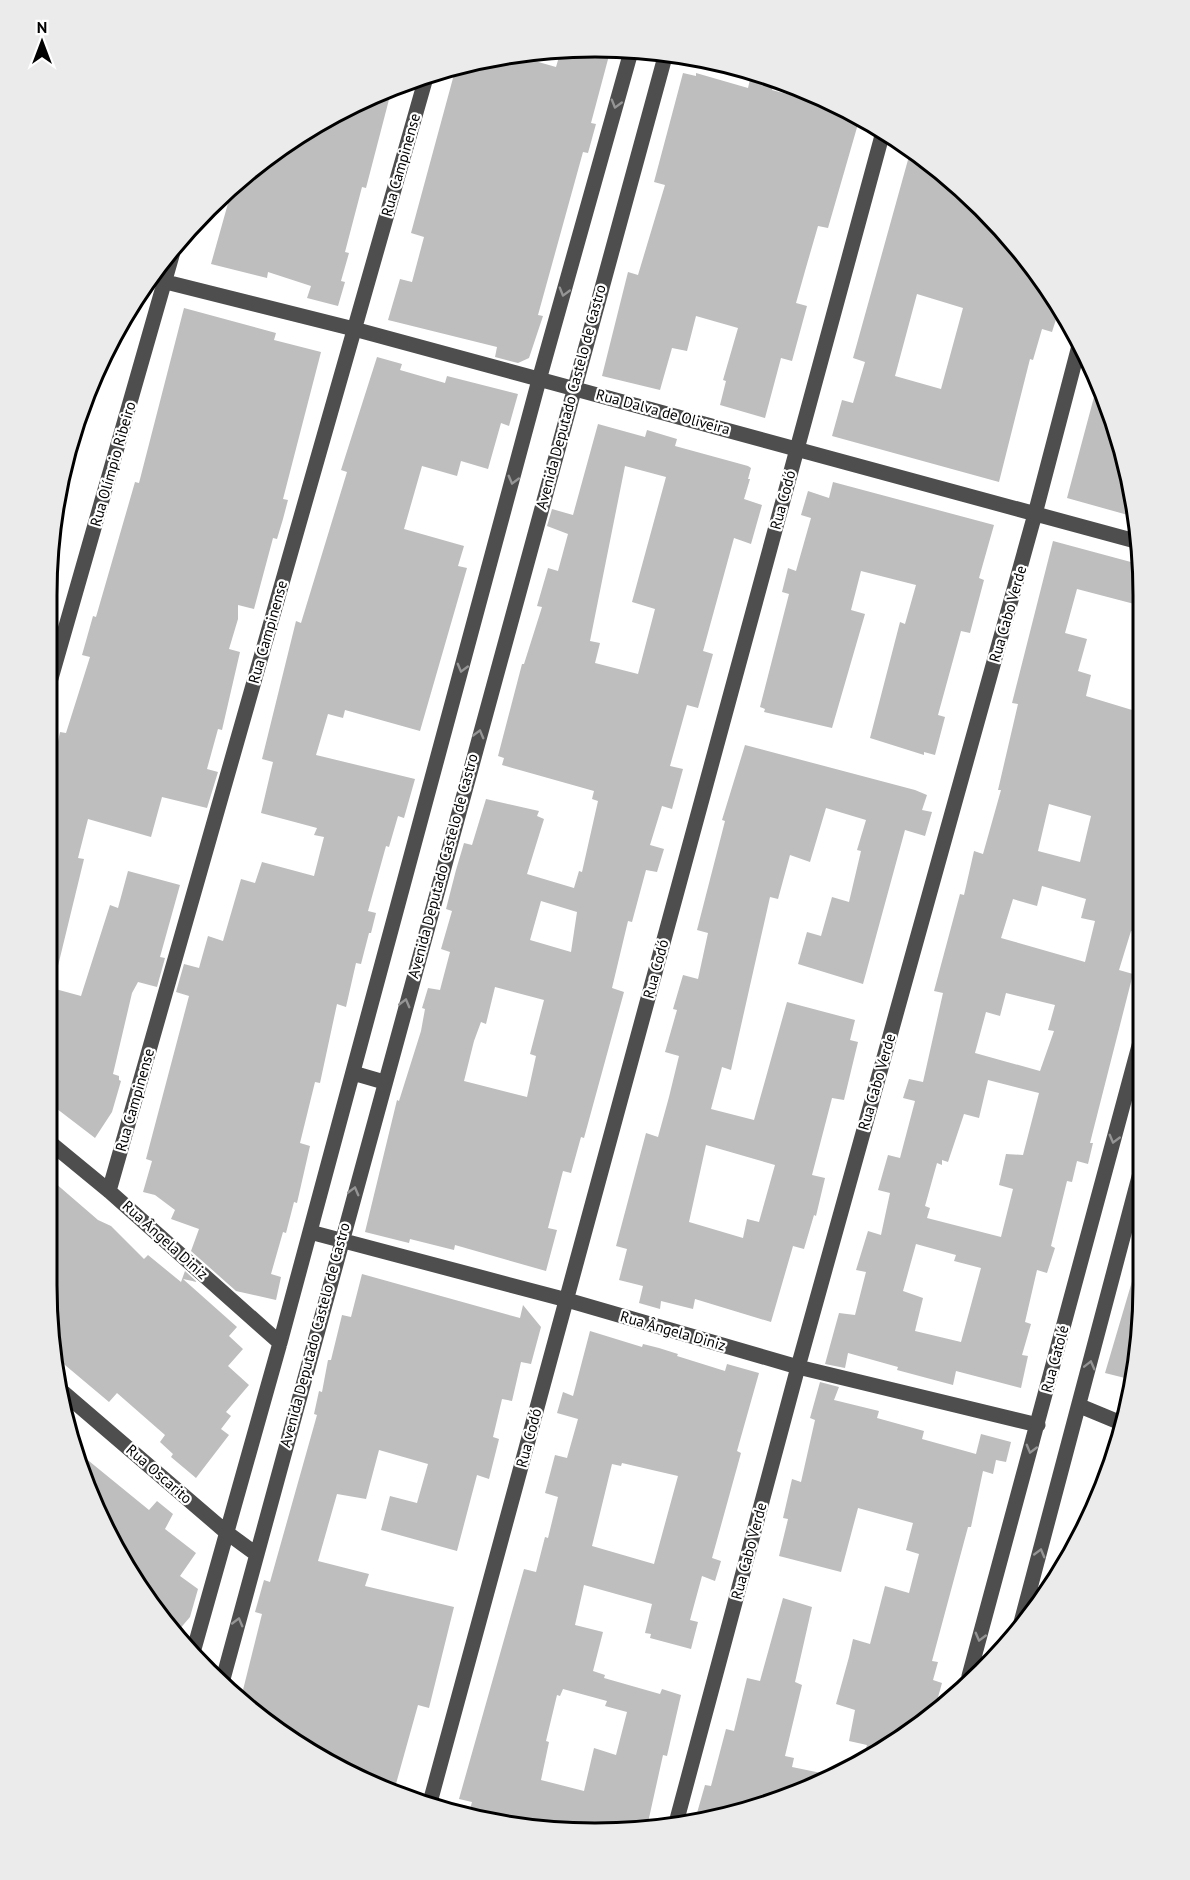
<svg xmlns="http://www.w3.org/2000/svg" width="1190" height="1880" font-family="'PT Sans',sans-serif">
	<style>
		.building { fill: #bebebe; fill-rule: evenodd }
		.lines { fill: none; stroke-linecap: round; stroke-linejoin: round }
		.minor { stroke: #4e4e4e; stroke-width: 15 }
		.oneway { stroke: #959595 }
		.labels { text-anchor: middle; stroke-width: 4.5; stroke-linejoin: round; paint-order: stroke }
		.street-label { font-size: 15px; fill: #000; stroke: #fff }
		.rim { fill: none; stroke: #000; stroke-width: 3 }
	</style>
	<rect width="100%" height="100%" fill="#fff"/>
	<path class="building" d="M 611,48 L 591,123 L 596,124 L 588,153 L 583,152 L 538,315 L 543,316 L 529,358 L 518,363 L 495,357 L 497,347 L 388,320 L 400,279 L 412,282 L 424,237 L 411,233 L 456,67 L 510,54 L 556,67 L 561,50 Z
		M 752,71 L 775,79 L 772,90 L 850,111 L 860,117 L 828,228 L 818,226 L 805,271 L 796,303 L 807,306 L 792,361 L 781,358 L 765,418 L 720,405 L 726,381 L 723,380 L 738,328 L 696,316 L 687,351 L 672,348 L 660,390 L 602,376 L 628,272 L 638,275 L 665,185 L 654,182 L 683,73 L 696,76 L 696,73 L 748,88 Z
		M 392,88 L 366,188 L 362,187 L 345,252 L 349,253 L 341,281 L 345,282 L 338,306 L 307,298 L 311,286 L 268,272 L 267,278 L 211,264 L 234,182 L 321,120 Z
		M 911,149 L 929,160 L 1008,234 L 1059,310 L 1052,332 L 1042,329 L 1033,360 L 1030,359 L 999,482 L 832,436 L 842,400 L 853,403 L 865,362 L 853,358 ZM 917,294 L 963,308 L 941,389 L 895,376 Z
		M 184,308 L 276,333 L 274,340 L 321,352 L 283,499 L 288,500 L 283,519 L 277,539 L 273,538 L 254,609 L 238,605 L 238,619 L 229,649 L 240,652 L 222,730 L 218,729 L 207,769 L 218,772 L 207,808 L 162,797 L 151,837 L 88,819 L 78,858 L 84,859 L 57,970 L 48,969 L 50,769 L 52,770 L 60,732 L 66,733 L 90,657 L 82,655 L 93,616 L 96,617 L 135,482 L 139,483 Z
		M 377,357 L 402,364 L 400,370 L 445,383 L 447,376 L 518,394 L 509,426 L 501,423 L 488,469 L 461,461 L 457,476 L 422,466 L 404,529 L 464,546 L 458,566 L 467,568 L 420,731 L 345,710 L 343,718 L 328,714 L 316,755 L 415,779 L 404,818 L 398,816 L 389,847 L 386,846 L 368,911 L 376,913 L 371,933 L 369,933 L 361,964 L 356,963 L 346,1007 L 337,1004 L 320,1083 L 315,1082 L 300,1143 L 310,1146 L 297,1203 L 294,1202 L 286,1233 L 283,1232 L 271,1274 L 281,1277 L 276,1300 L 236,1291 L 191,1251 L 199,1229 L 171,1219 L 175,1210 L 155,1195 L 143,1192 L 152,1161 L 146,1159 L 189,996 L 176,992 L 184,964 L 199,968 L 208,936 L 223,941 L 241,879 L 255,883 L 262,862 L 314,876 L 324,837 L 314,835 L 317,828 L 261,813 L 273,762 L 262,759 L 296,621 L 301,623 L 347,472 L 341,470 Z
		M 1098,382 L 1125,453 L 1135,517 L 1067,498 Z
		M 598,424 L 645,437 L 647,430 L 677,439 L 675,446 L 748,466 L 751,468 L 748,479 L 750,479 L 744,499 L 762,505 L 751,544 L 734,538 L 703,651 L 713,654 L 698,708 L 687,705 L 670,766 L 683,769 L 672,809 L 662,806 L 650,845 L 664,849 L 657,872 L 646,870 L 632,922 L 628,921 L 612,988 L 624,992 L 584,1138 L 581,1137 L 571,1173 L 563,1171 L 548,1228 L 557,1230 L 546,1271 L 455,1245 L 454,1250 L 410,1239 L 409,1243 L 365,1232 L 397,1100 L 399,1101 L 421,1031 L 425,1009 L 422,1008 L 428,988 L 440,990 L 450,952 L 441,949 L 452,911 L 446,909 L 456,870 L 464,843 L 472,845 L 486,799 L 539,811 L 537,816 L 544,819 L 527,874 L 574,888 L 579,871 L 582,872 L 598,801 L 592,799 L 594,791 L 502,765 L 504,758 L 498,756 L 522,664 L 524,664 L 542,607 L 537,606 L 548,568 L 558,571 L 568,534 L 547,526 L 552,509 L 573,515 ZM 625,466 L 666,477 L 632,602 L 655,609 L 638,674 L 595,663 L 600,643 L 590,641 ZM 541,901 L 577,912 L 571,952 L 530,940 ZM 495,987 L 544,1000 L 530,1054 L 536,1056 L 527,1097 L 464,1081 L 474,1041 L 481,1022 L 486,1024 Z
		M 833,482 L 994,525 L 979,578 L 984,580 L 970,633 L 961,631 L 938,715 L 945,717 L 935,755 L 924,752 L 924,755 L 870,738 L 900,622 L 905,624 L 916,585 L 861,571 L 851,610 L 865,614 L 832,728 L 764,712 L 765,709 L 760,707 L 789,594 L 782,592 L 788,568 L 796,571 L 811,518 L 801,515 L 808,491 L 829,498 Z
		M 1053,541 L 1142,565 L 1142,606 L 1077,589 L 1065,633 L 1087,639 L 1078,671 L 1091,675 L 1086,696 L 1142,713 L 1141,912 L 1136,932 L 1131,931 L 1119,970 L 1133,974 L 1090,1143 L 1093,1143 L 1088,1164 L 1077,1161 L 1072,1182 L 1067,1181 L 1051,1246 L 1055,1248 L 1047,1273 L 1037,1270 L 1025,1322 L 1031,1324 L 1022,1355 L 1028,1356 L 1021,1388 L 956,1371 L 953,1385 L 897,1370 L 898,1367 L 848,1353 L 845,1368 L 825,1364 L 839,1313 L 855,1315 L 866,1272 L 856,1270 L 868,1231 L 881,1235 L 890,1193 L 878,1190 L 888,1155 L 900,1158 L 915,1101 L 903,1098 L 909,1079 L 923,1082 L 943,993 L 934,991 L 960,894 L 964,895 L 974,851 L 983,854 L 1001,790 L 998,790 L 1018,704 L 1012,703 ZM 1049,804 L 1091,816 L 1080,862 L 1038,851 ZM 1042,886 L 1086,899 L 1081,918 L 1095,921 L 1085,962 L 1001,938 L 1013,899 L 1037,906 ZM 1006,993 L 1055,1005 L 1048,1030 L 1054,1031 L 1040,1071 L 975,1053 L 986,1012 L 1000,1016 ZM 988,1080 L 1039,1093 L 1023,1155 L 1006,1154 L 999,1185 L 1013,1189 L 1001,1237 L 927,1218 L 930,1208 L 925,1206 L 937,1163 L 942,1165 L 942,1160 L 948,1162 L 964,1114 L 979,1118 ZM 916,1244 L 956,1255 L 954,1261 L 981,1268 L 961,1342 L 915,1331 L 923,1298 L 903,1291 Z
		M 745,745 L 915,790 L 927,795 L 922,810 L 932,812 L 925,836 L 905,830 L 863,984 L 798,964 L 807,932 L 821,936 L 832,897 L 849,902 L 861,851 L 857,850 L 866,820 L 826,808 L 810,862 L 790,855 L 778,899 L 770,897 L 731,1070 L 722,1067 L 711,1109 L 754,1120 L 787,1002 L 855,1020 L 850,1040 L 858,1042 L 844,1100 L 832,1098 L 812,1175 L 825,1178 L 816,1216 L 814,1215 L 804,1249 L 793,1246 L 771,1322 L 695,1299 L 693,1309 L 661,1301 L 660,1309 L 639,1303 L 643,1286 L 619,1280 L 627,1249 L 616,1246 L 646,1133 L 658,1137 L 669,1097 L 679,1056 L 665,1052 L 677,1010 L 673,1009 L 683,975 L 698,979 L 708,933 L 697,930 L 725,821 L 722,820 ZM 706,1145 L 775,1165 L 759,1222 L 747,1219 L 743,1238 L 689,1222 Z
		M 128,871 L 180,885 L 160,957 L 165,958 L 157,987 L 138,982 L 132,993 L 113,1074 L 119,1076 L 119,1080 L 121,1081 L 112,1112 L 95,1138 L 48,1102 L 48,987 L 81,996 L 110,905 L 118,908 Z
		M 47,1176 L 98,1220 L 111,1226 L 144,1259 L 148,1255 L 181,1282 L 185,1271 L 197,1282 L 183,1279 L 237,1327 L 229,1336 L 243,1349 L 228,1366 L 249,1385 L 226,1412 L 231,1416 L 221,1429 L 229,1435 L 196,1478 L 171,1457 L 173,1454 L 160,1442 L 165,1435 L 117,1393 L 109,1402 L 59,1360 L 46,1285 Z
		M 362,1274 L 520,1318 L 523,1305 L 541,1327 L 531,1364 L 521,1362 L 512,1401 L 502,1399 L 493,1437 L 499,1439 L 489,1479 L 477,1475 L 457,1551 L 381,1530 L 390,1496 L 417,1503 L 428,1464 L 379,1450 L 366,1499 L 337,1494 L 318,1561 L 369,1574 L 365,1586 L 454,1607 L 429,1708 L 418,1705 L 394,1791 L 261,1720 L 241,1698 L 262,1614 L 255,1612 L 264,1580 L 270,1582 L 317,1415 L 314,1414 L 319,1391 L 322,1392 L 328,1360 L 331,1360 L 342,1315 L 351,1317 Z
		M 1133,1278 L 1139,1279 L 1139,1356 L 1133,1380 L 1105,1373 Z
		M 590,1331 L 642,1347 L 643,1344 L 659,1348 L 678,1354 L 677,1356 L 725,1371 L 727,1364 L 759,1373 L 737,1451 L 741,1453 L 712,1558 L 721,1561 L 715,1581 L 702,1576 L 690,1620 L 698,1622 L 691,1649 L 650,1638 L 651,1634 L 645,1633 L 652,1604 L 584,1585 L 575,1625 L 603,1632 L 593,1671 L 605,1675 L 604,1678 L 660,1694 L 662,1689 L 681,1695 L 667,1756 L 663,1755 L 647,1827 L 595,1833 L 469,1813 L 472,1802 L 459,1799 L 524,1569 L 536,1572 L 545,1537 L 548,1538 L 558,1497 L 545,1493 L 555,1455 L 567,1458 L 578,1419 L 557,1413 L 563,1392 L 573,1396 ZM 622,1463 L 678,1476 L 654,1564 L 592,1546 L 612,1464 L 621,1466 ZM 563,1689 L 607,1701 L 605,1706 L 627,1712 L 616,1755 L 594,1748 L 584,1791 L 541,1780 L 549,1742 L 546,1741 L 557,1695 L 560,1696 Z
		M 820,1382 L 839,1387 L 834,1400 L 879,1411 L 877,1418 L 924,1431 L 922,1439 L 976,1454 L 981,1434 L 1011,1442 L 1006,1462 L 996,1460 L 993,1474 L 983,1471 L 971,1527 L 968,1527 L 932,1661 L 938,1662 L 933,1680 L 942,1683 L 935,1708 L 900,1741 L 863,1758 L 867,1745 L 849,1741 L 855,1710 L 836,1704 L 849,1657 L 853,1639 L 870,1644 L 885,1586 L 909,1593 L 919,1554 L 906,1550 L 913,1523 L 858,1508 L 841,1572 L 779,1556 L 788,1519 L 783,1518 L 792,1479 L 801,1482 L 815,1420 L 810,1418 Z
		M 73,1448 L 149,1510 L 157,1501 L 173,1514 L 165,1529 L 196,1553 L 180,1576 L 198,1589 L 190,1617 L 178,1631 L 139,1590 L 76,1461 Z
		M 783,1598 L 812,1607 L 795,1682 L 802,1685 L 785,1756 L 794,1758 L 792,1767 L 826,1774 L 737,1815 L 695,1820 L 705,1785 L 711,1786 L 726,1729 L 734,1731 L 747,1678 L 760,1681 Z"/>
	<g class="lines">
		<path class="minor" d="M 150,278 L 354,329 L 1139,542
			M 50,682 L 175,245
			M 353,1073 L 384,1082
			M 47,1140 L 109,1191 L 280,1343
			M 109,1191 L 427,74
			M 310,1232 L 567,1300 L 798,1367 L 1038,1425
			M 64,1393 L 226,1532 L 256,1554
			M 1080,1406 L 1121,1423
			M 1019,1630 L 1140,1173
			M 194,1649 L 280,1343 L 539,380 L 632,48
			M 969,1676 L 1140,1042
			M 223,1679 L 666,53
			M 429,1806 L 883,132
			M 676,1823 L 798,1367 L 1035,514 L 1080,342"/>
	</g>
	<defs><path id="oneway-chevron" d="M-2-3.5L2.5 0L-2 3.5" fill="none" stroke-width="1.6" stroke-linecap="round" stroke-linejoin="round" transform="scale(1.5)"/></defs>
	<g class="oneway">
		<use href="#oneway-chevron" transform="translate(616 104) rotate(106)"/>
		<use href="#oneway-chevron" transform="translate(564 292) rotate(106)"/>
		<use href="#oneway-chevron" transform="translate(513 480) rotate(105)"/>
		<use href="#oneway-chevron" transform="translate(462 668) rotate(105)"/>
		<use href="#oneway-chevron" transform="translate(479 734) rotate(-75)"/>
		<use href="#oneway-chevron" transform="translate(405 1003) rotate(-75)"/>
		<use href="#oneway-chevron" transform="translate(1114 1139) rotate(105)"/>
		<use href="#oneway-chevron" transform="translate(354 1191) rotate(-75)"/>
		<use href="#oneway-chevron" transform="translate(1090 1365) rotate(-76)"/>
		<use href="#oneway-chevron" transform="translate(1031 1449) rotate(105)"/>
		<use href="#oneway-chevron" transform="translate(1040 1553) rotate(-75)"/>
		<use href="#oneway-chevron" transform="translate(238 1622) rotate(-75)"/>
		<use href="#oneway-chevron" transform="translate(980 1637) rotate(105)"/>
	</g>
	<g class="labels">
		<g class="street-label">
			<text transform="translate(401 165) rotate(-74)" y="5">Rua Campinense</text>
			<text transform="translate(571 397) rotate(-75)" y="5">Avenida Deputado Castelo de Castro</text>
			<text transform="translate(663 412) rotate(15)" y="5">Rua Dalva de Oliveira</text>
			<text transform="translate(113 464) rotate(-74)" y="5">Rua Olímpio Ribeiro</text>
			<text transform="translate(783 500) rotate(-75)" y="5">Rua Codó</text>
			<text transform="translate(1008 614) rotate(-74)" y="5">Rua Cabo Verde</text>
			<text transform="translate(268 632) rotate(-74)" y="5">Rua Campinense</text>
			<text transform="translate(443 866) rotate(-75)" y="5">Avenida Deputado Castelo de Castro</text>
			<text transform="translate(656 969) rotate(-75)" y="5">Rua Codó</text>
			<text transform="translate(877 1082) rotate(-74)" y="5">Rua Cabo Verde</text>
			<text transform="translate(135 1100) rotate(-74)" y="5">Rua Campinense</text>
			<text transform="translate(165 1240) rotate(42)" y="5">Rua Ângela Diniz</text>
			<text transform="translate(673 1331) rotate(16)" y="5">Rua Ângela Diniz</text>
			<text transform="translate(315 1335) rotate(-75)" y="5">Avenida Deputado Castelo de Castro</text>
			<text transform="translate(1055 1359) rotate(-75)" y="5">Rua Catolé</text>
			<text transform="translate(529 1438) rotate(-75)" y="5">Rua Codó</text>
			<text transform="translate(159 1474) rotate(41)" y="5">Rua Oscarito</text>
			<text transform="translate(749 1551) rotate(-75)" y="5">Rua Cabo Verde</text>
		</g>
	</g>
	<path d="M0 0H1190V1880H0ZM595 57H595A538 538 0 0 1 1133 595V1285A538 538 0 0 1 595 1823H595A538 538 0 0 1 57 1285V595A538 538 0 0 1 595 57Z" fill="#ebebeb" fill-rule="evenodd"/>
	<path class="rim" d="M595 57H595A538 538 0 0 1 1133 595V1285A538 538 0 0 1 595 1823H595A538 538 0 0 1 57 1285V595A538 538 0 0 1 595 57Z"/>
	<g transform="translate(42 42)" stroke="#ffffff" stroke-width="4.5" paint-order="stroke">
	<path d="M0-4.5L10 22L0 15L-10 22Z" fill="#000000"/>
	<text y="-9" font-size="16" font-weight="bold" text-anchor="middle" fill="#000000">N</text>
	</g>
</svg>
